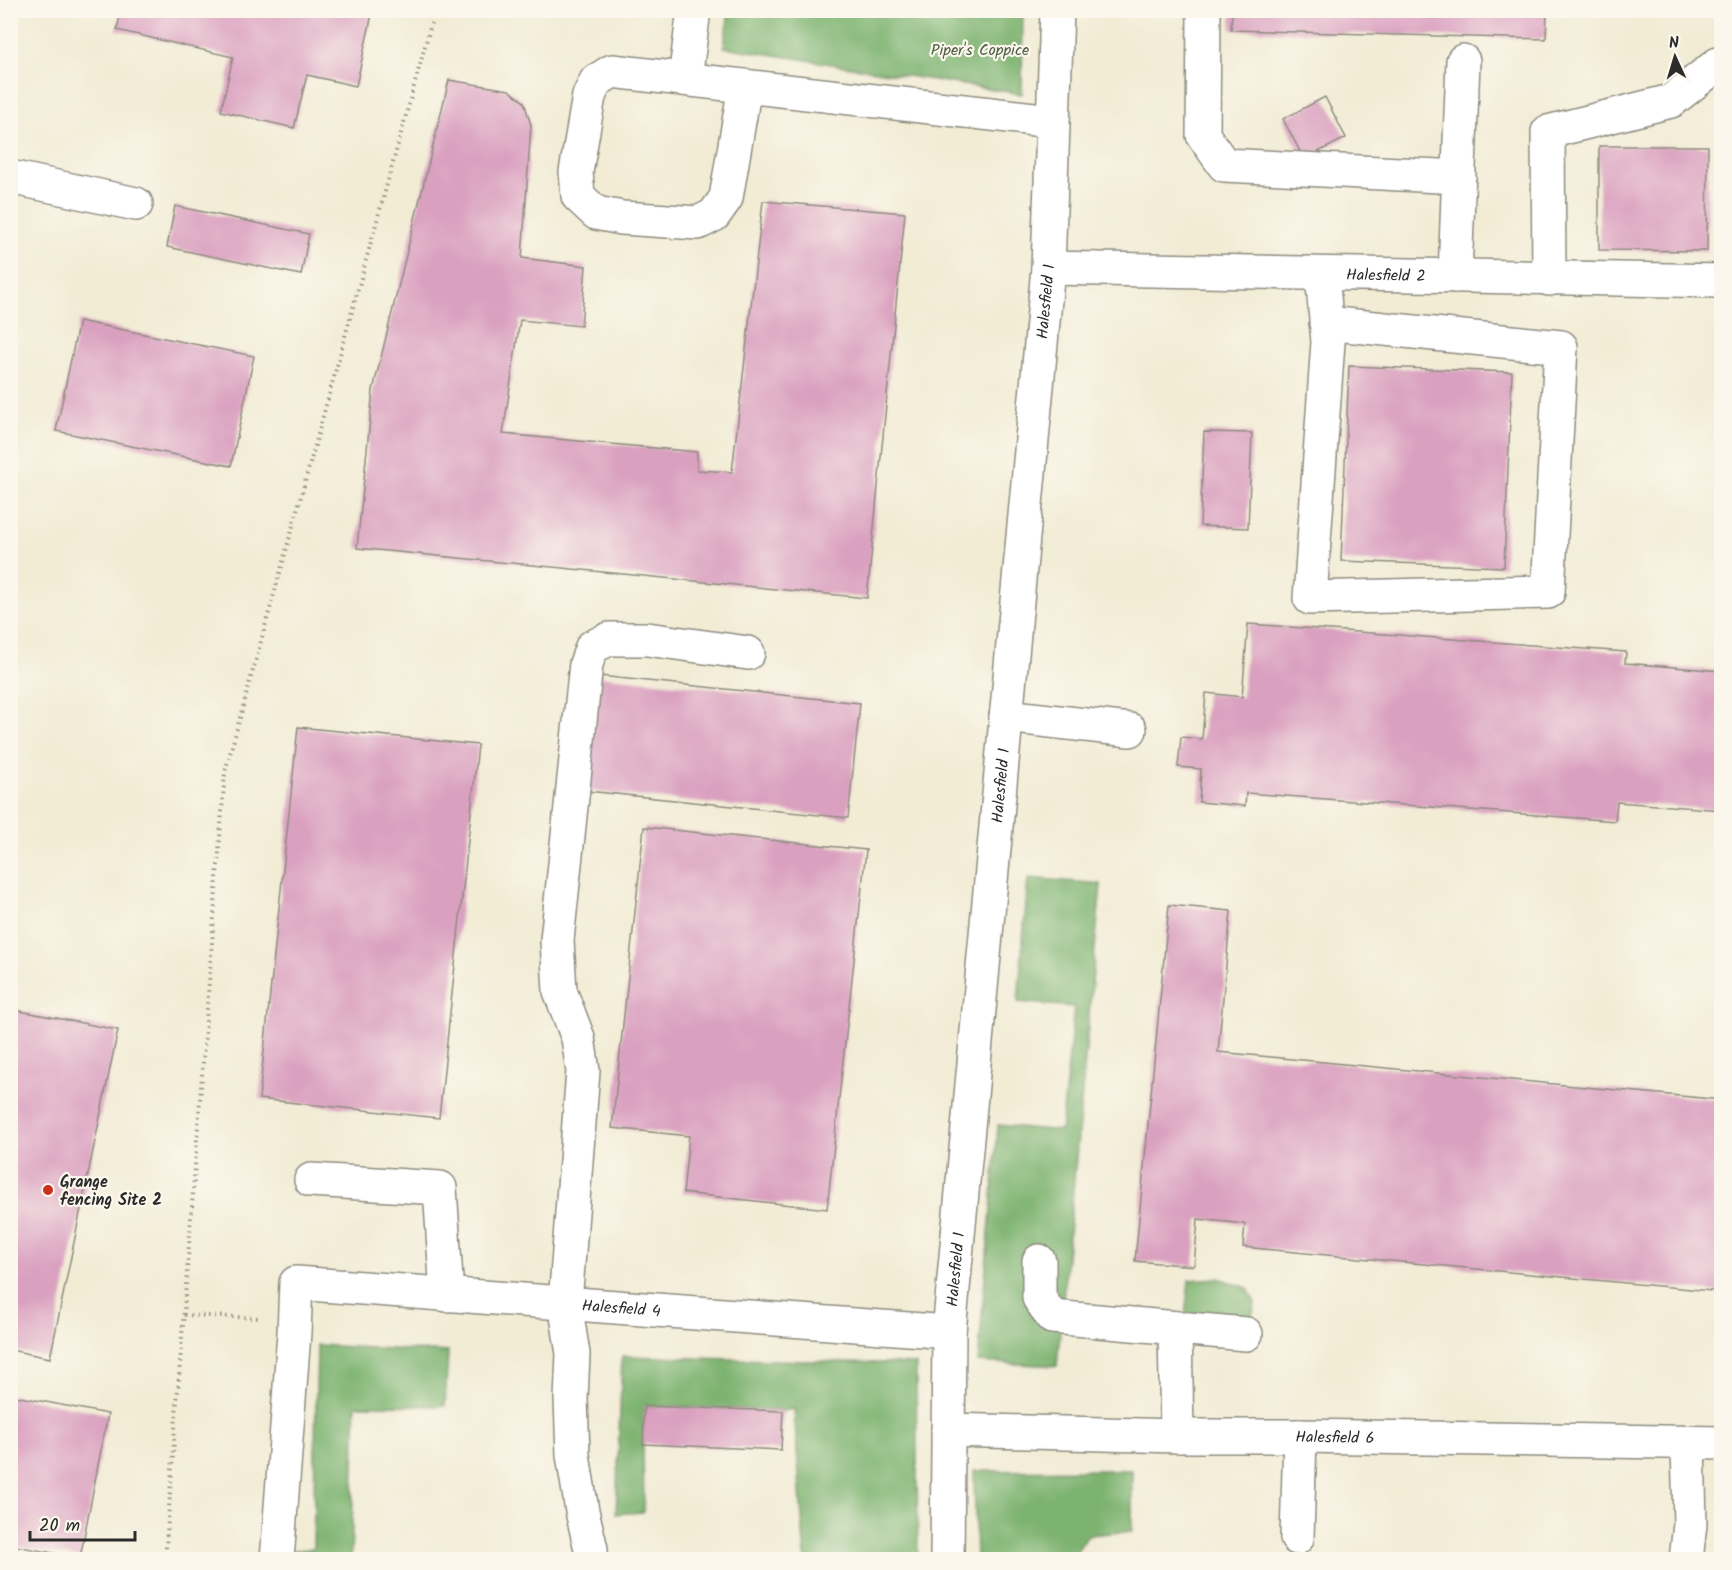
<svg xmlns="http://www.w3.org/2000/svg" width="1732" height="1570" font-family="Kalam,sans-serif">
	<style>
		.forest { fill: #7db36f; stroke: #546f4d; stroke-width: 1.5 }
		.building { fill: #daa0c0 }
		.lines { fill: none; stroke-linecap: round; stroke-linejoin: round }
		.minor-casing { stroke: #8e8c80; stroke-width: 36 }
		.path { stroke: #8e8c80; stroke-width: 4; stroke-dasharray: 1.5 4.5; stroke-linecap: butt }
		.minor { stroke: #fff; stroke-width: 33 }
		.poi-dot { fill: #c8321e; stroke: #fbf7ec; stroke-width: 2 }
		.labels { text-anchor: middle; stroke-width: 4.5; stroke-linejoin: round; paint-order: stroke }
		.park-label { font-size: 16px; fill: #4d5d45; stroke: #fbf7ec }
		.street-label { font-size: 16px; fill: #2b2b2b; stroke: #fbf7ec }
		.poi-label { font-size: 16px; font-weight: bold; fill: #2b2b2b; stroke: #fbf7ec; text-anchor: start }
	</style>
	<rect width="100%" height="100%" fill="#fbf7ec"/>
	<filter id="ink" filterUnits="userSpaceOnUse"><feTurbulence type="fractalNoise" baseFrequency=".0167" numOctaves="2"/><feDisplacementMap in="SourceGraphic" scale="12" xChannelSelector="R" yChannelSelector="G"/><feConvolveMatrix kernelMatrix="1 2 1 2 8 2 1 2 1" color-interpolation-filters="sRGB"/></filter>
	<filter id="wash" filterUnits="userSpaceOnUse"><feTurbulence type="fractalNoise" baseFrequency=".008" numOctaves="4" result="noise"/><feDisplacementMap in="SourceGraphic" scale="24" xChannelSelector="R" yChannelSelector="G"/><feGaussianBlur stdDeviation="1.35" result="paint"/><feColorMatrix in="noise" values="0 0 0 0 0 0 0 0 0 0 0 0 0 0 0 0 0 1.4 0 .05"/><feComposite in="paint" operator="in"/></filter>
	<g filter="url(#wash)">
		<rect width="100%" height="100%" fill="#f2ecd5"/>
		<path class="forest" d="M 729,10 L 1023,11 L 1022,94 L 724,47 Z
			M 1028,878 L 1101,884 L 1057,1366 L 978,1362 L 998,1125 L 1061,1131 L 1074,1007 L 1018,1002 Z
			M 1218,1278 L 1248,1288 L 1255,1303 L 1250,1326 L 1184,1326 L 1189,1280 Z
			M 317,1345 L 448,1352 L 445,1406 L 356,1405 L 351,1559 L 281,1560 L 281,1551 L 313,1549 Z
			M 622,1356 L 916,1364 L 918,1559 L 805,1559 L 794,1409 L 783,1411 L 644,1406 L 643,1444 L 644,1512 L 616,1514 Z
			M 1132,1470 L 1132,1531 L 1088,1535 L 1071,1559 L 976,1559 L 974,1471 Z"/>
		<g id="blocks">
			<path class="building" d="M 121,10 L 373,10 L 356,86 L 307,75 L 294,128 L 221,111 L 233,57 L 117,30 Z
				M 1232,10 L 1547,10 L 1546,39 L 1231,30 Z
				M 449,80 L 509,90 L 524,102 L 531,125 L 522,258 L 586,266 L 581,326 L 520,320 L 503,434 L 697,452 L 697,470 L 732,472 L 763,201 L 905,213 L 867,598 L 357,548 L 373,390 Z
				M 1325,97 L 1346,138 L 1304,159 L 1283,119 Z
				M 1599,146 L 1708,146 L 1707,251 L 1599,250 Z
				M 175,206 L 309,234 L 301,275 L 167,247 Z
				M 79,321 L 254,356 L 231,466 L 56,431 Z
				M 1349,366 L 1512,372 L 1504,567 L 1341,561 Z
				M 1204,432 L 1252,433 L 1248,528 L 1200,526 Z
				M 1248,624 L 1626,652 L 1625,663 L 1722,671 L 1722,810 L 1617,802 L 1615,821 L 1246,793 L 1245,806 L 1199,802 L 1201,769 L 1178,767 L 1181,737 L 1202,739 L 1206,693 L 1242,697 Z
				M 599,676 L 860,703 L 848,818 L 587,791 Z
				M 298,727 L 478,745 L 439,1118 L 259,1099 Z
				M 644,827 L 866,850 L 827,1209 L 683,1193 L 689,1136 L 612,1128 Z
				M 1169,905 L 1231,911 L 1218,1052 L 1722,1100 L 1722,1292 L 1243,1247 L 1245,1224 L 1198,1219 L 1194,1266 L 1135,1261 Z
				M 10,1009 L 118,1030 L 50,1358 L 10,1350 Z
				M 10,1395 L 108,1414 L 80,1558 L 10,1545 Z
				M 644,1406 L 783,1411 L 781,1450 L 643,1444 Z"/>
		</g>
	</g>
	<g filter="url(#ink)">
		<use href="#blocks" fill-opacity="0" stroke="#8e8c80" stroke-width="1.5"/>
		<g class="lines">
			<g class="minor-casing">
				<g id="minor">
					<path d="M 1204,10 L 1203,135 L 1224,165 L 1459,177"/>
					<path d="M 685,79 L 694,10"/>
					<path d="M 745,86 L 726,198 L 714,215 L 698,223 L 622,218 L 596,213 L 578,196 L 576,172 L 589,96 L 596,81 L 612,71 L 1052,121"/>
					<path d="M 10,177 L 136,204"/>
					<path id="s1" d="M 1048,268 L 1722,281"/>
					<path d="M 1322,274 L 1328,342 L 1310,598 L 1548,592 L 1561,347 L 1326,323"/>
					<path d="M 1455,276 L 1463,61"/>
					<path d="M 1549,279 L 1548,132 L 1671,101 L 1718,64 L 1722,64"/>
					<path d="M 1006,716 L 1130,730"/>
					<path d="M 311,1180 L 440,1188 L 447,1295"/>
					<path d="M 1039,1261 L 1039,1298 L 1052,1317 L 1246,1334"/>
					<path d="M 1175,1328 L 1177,1436"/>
					<path id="s2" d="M 948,1430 L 1177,1436 L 1300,1436 L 1722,1443"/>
					<path d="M 1297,1538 L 1300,1436"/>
					<path id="s3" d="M 277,1560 L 294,1333 L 296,1283 L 949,1332"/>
					<path d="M 591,1560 L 591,1549 L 582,1511 L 573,1455 L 571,1399 L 573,1354 L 565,1303 L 583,1071 L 578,1038 L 560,991 L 557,940 L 586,664 L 592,647 L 609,639 L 647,639 L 748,653"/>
					<path id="s4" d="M 947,1560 L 949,1332 L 1048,268 L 1057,10"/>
					<path d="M 1686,1560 L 1690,1524 L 1688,1442"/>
				</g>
			</g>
			<path class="path" d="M 184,1315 L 261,1318
				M 165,1560 L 225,772 L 435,10"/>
			<use href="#minor" class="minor"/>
		</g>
	</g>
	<circle class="poi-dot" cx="48" cy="1190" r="6"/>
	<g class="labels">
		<g class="park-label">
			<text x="980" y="55">Piper's Coppice</text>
		</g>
		<g class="street-label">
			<text dy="6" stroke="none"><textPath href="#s1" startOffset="338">Halesfield 2</textPath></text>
			<text dy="6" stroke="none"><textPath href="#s4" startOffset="1263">Halesfield 1</textPath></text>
			<text dy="6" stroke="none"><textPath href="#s4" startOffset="777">Halesfield 1</textPath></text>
			<text dy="6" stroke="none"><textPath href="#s4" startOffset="291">Halesfield 1</textPath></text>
			<text dy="6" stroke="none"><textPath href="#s3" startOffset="604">Halesfield 4</textPath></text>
			<text dy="6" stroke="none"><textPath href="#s2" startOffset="387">Halesfield 6</textPath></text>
		</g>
		<g class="poi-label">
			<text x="60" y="1187">Grange<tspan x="60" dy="18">fencing Site 2</tspan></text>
		</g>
	</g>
	<rect width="1732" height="1570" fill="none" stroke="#fbf7ec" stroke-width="36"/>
	<g transform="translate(1675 57) rotate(356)" stroke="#fbf7ec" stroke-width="4.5" paint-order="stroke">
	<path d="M0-4.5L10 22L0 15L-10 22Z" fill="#2b2b2b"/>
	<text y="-9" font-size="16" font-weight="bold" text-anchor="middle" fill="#2b2b2b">N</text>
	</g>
	<path d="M30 1531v9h105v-9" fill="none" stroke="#2b2b2b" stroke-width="3"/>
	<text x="39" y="1531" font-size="18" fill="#2b2b2b" stroke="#fbf7ec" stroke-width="4.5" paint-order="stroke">20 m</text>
</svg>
